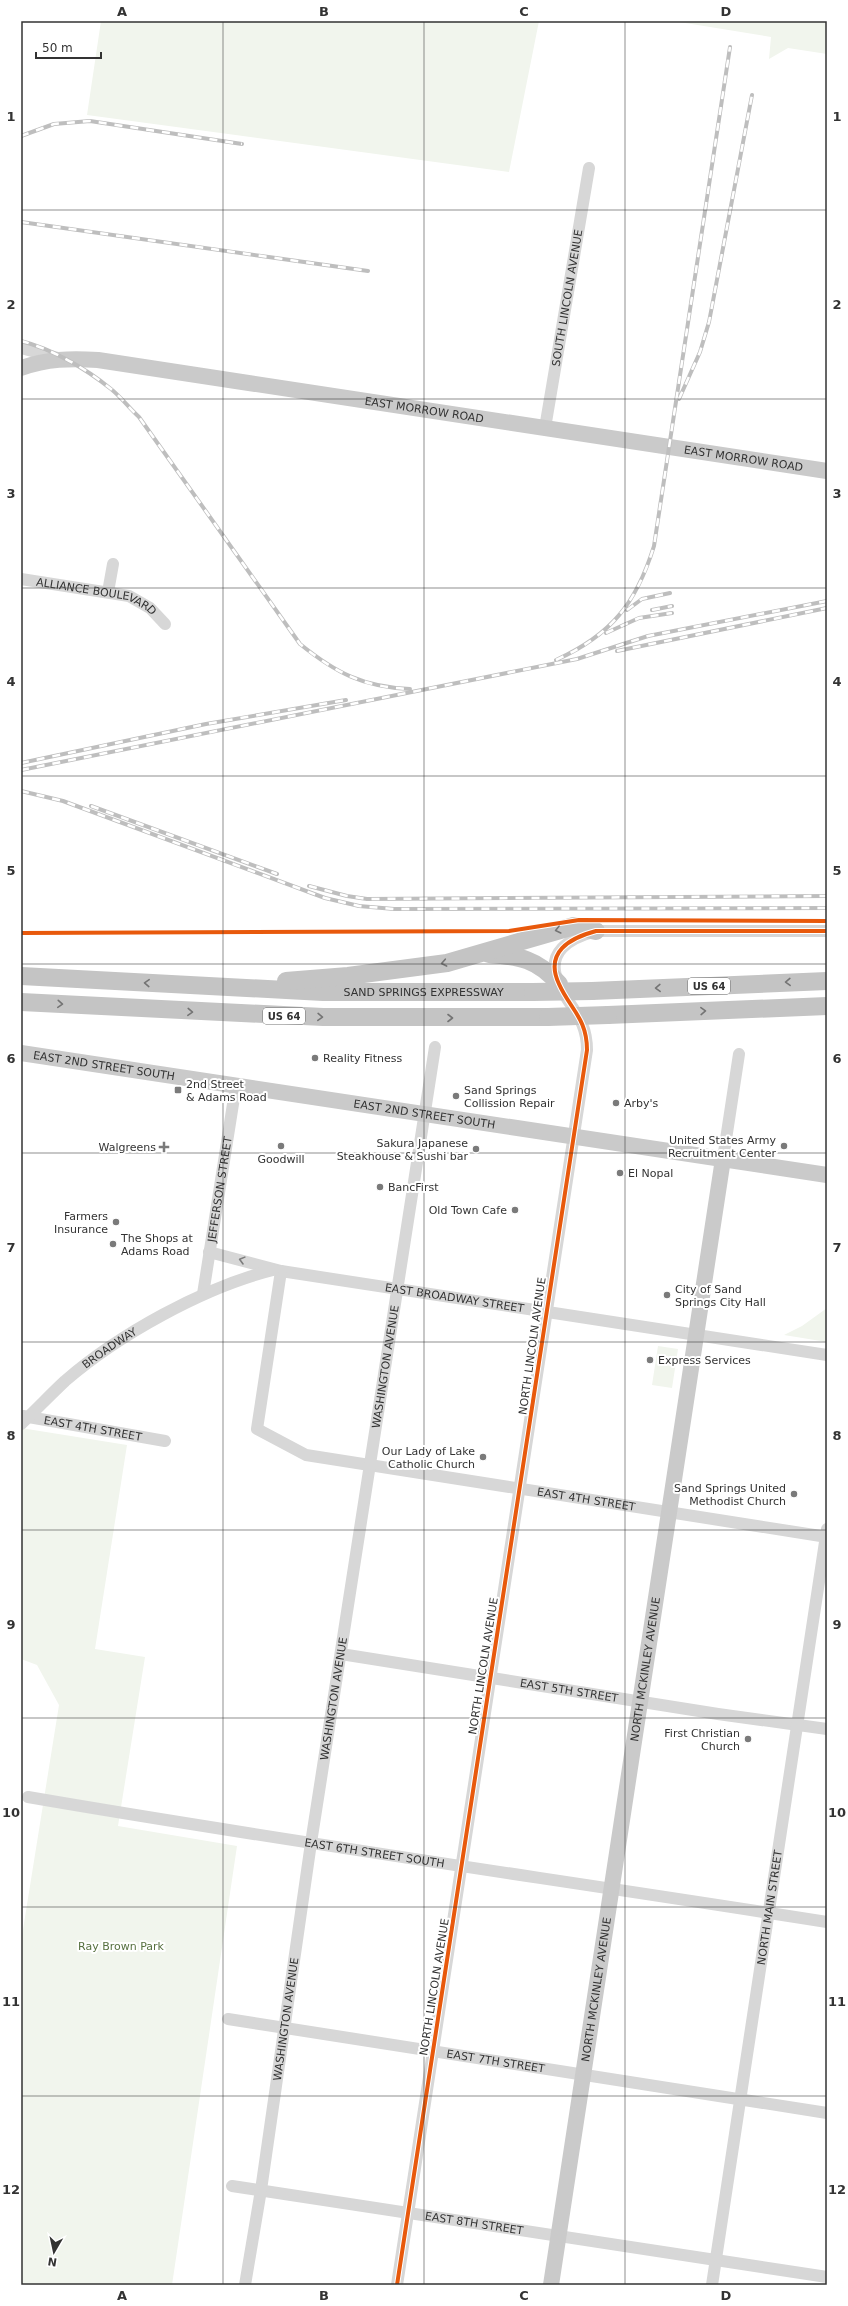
<svg xmlns="http://www.w3.org/2000/svg" width="848" height="2306" font-family="'DejaVu Sans',sans-serif">
	<style>
		.green { fill: #f1f5ed }
		.lines { fill: none; stroke-linecap: round; stroke-linejoin: round }
		.minor { stroke: #d7d7d7; stroke-width: 12 }
		.major { stroke: #cacaca; stroke-width: 16 }
		.highway { stroke: #c4c4c4; stroke-width: 18 }
		.rail-casing { stroke: #bebebe; stroke-width: 4 }
		.rail { stroke: #fff; stroke-width: 2.5; stroke-dasharray: 8; stroke-linecap: butt }
		.highway-bridge { stroke: #c4c4c4; stroke-width: 18 }
		.cycleway-casing { stroke: #fff; stroke-width: 6 }
		.cycleway { stroke: #e8590c; stroke-width: 4 }
		.oneway { stroke: #747474 }
		.oneway2 { stroke: #7d7d7d }
		.grid { fill: none; stroke: #333; stroke-width: 1; stroke-opacity: 0.55 }
		.poi-dot { fill: #7a7a7a; stroke: #fff; stroke-width: 1.5 }
		.labels { text-anchor: middle; stroke-width: 4; stroke-linejoin: round; paint-order: stroke }
		.shield { fill: #fff; stroke: #707070; stroke-width: 1 }
		.shield-label { font-size: 10px; font-weight: bold; fill: #333 }
		.street-label { font-size: 11px; fill: #333; stroke: #fff }
		.poi-label { font-size: 11px; fill: #333; stroke: #fff; text-anchor: start }
		.park-label { font-size: 11px; fill: #56703f; stroke: #fff }
		.neatline { fill: none; stroke: #333; stroke-width: 1.5 }
		.grid-label { font-size: 13px; text-anchor: middle; font-weight: bold; fill: #333 }
	</style>
	<rect width="100%" height="100%" fill="#fff"/>
	<path class="green" d="M 101,21 L 539,21 L 509,172 L 87,115 Z
		M 673,21 L 827,21 L 827,54 L 788,48 L 769,59 L 771,37 Z
		M 827,1308 L 827,1342 L 784,1335 L 802,1326 Z
		M 658,1346 L 678,1349 L 672,1388 L 652,1385 Z
		M 21,1428 L 127,1445 L 95,1649 L 145,1657 L 118,1826 L 237,1846 L 172,2285 L 21,2285 L 21,1942 L 59,1705 L 37,1665 L 21,1659 Z"/>
	<g class="lines">
		<g class="minor">
			<path d="M 21,348 L 58,358"/>
			<path id="s1" d="M 545,428 L 589,168"/>
			<path id="s2" d="M 21,579 L 129,596 L 150,608 L 165,624"/>
			<path d="M 108,592 L 113,564"/>
			<path d="M 723,1159 L 739,1054"/>
			<path id="s3" d="M 209,1252 L 281,1271 L 827,1355"/>
			<path id="s4" d="M 281,1271 L 257,1429 L 306,1455 L 827,1537"/>
			<path id="s5" d="M 203,1294 L 236,1085"/>
			<path id="s6" d="M 23,1416 L 165,1441"/>
			<path id="s7" d="M 21,1424 C 36,1410 50,1395 65,1381 C 118,1335 204,1287 273,1270"/>
			<path id="s8" d="M 341,1654 L 718,1714 L 827,1729"/>
			<path id="s9" d="M 28,1797 C 294,1843 561,1880 827,1922"/>
			<path id="s10" d="M 228,2019 L 827,2113"/>
			<path id="s11" d="M 232,2186 L 827,2277"/>
			<path id="s12" d="M 245,2285 L 261,2190 L 311,1843 L 435,1047"/>
			<path d="M 397,2285 L 587,1050 C 587,1018 570,1009 559,984 C 544,952 570,938 596,931 L 827,931"/>
			<path id="s13" d="M 712,2285 L 827,1529"/>
		</g>
		<g class="major">
			<path id="s14" d="M 21,368 C 47,359 70,358 98,360 L 827,471"/>
			<path id="s15" d="M 21,1053 L 827,1175"/>
			<path id="s16" d="M 551,2285 L 723,1159"/>
		</g>
		<g class="highway">
			<path d="M 489,954 C 519,956 538,959 559,984"/>
			<path id="s17" d="M 21,976 L 323,992 L 533,992"/>
			<path d="M 286,981 L 348,976 L 447,963 L 574,926 L 596,931"/>
			<path d="M 592,991 L 827,981"/>
			<path d="M 21,1002 L 323,1017 L 548,1017"/>
			<path d="M 608,1015 L 827,1006"/>
		</g>
		<g class="rail-casing">
			<path id="rail" d="M 21,136 L 54,124 L 90,121 L 242,144
				M 21,222 L 368,271
				M 21,341 C 52,349 85,368 111,389 C 121,397 129,408 139,417 L 300,644 C 336,673 363,687 410,689
				M 679,399 L 700,352 L 709,322 L 752,95
				M 627,610 L 642,599 L 670,593
				M 652,610 L 672,606
				M 606,633 L 639,618 L 672,613
				M 617,651 L 827,608
				M 556,660 C 611,635 636,604 654,546 L 730,47
				M 21,763 L 206,724 L 346,700
				M 21,770 L 577,659 L 648,636 L 827,601
				M 21,791 L 63,801 L 325,898 L 359,906 L 394,909 L 827,908
				M 91,806 L 277,874
				M 309,886 L 347,896 L 367,899 L 827,896"/>
		</g>
		<use href="#rail" class="rail"/>
		<path class="highway-bridge" d="M 533,992 L 592,991
			M 548,1017 L 608,1015"/>
		<g class="cycleway-casing">
			<path id="cycleway" d="M 21,933 L 509,931 L 579,920 L 827,921
				M 397,2285 L 587,1050 C 587,1018 570,1009 559,984 C 544,952 570,938 596,931 L 827,931"/>
		</g>
		<use href="#cycleway" class="cycleway"/>
	</g>
	<defs><path id="oneway-chevron" d="M-2-3.5L2.5 0L-2 3.5" fill="none" stroke-width="1.6" stroke-linecap="round" stroke-linejoin="round"/></defs>
	<g class="oneway">
		<use href="#oneway-chevron" transform="translate(558 930) rotate(166)"/>
		<use href="#oneway-chevron" transform="translate(444 963) rotate(169)"/>
		<use href="#oneway-chevron" transform="translate(788 982) rotate(178)"/>
		<use href="#oneway-chevron" transform="translate(147 983) rotate(-177)"/>
		<use href="#oneway-chevron" transform="translate(658 988) rotate(178)"/>
		<use href="#oneway-chevron" transform="translate(60 1004) rotate(4)"/>
		<use href="#oneway-chevron" transform="translate(703 1011) rotate(-2)"/>
		<use href="#oneway-chevron" transform="translate(190 1012) rotate(3)"/>
		<use href="#oneway-chevron" transform="translate(320 1017) rotate(2)"/>
		<use href="#oneway-chevron" transform="translate(450 1018)"/>
	</g>
	<use class="oneway2" href="#oneway-chevron" transform="translate(242 1260) rotate(-165)"/>
	<path class="grid" d="M 223,21 L 223,2285M 424,21 L 424,2285M 625,21 L 625,2285M 21,210 L 827,210M 21,399 L 827,399M 21,588 L 827,588M 21,776 L 827,776M 21,964 L 827,964M 21,1153 L 827,1153M 21,1342 L 827,1342M 21,1530 L 827,1530M 21,1718 L 827,1718M 21,1907 L 827,1907M 21,2096 L 827,2096"/>
	<g class="poi-dot">
		<circle cx="315" cy="1058" r="4"/>
		<rect x="174" y="1086" width="8" height="8" rx="2"/>
		<circle cx="456" cy="1096" r="4"/>
		<circle cx="616" cy="1103" r="4"/>
		<circle cx="281" cy="1146" r="4"/>
		<circle cx="784" cy="1146" r="4"/>
		<path d="M162 1141h4v4h4v4h-4v4h-4v-4h-4v-4h4z"/>
		<circle cx="476" cy="1149" r="4"/>
		<circle cx="620" cy="1173" r="4"/>
		<circle cx="380" cy="1187" r="4"/>
		<circle cx="515" cy="1210" r="4"/>
		<circle cx="116" cy="1222" r="4"/>
		<circle cx="113" cy="1244" r="4"/>
		<circle cx="667" cy="1295" r="4"/>
		<circle cx="650" cy="1360" r="4"/>
		<circle cx="483" cy="1457" r="4"/>
		<circle cx="794" cy="1494" r="4"/>
		<circle cx="748" cy="1739" r="4"/>
	</g>
	<g class="labels">
		<g class="shield">
			<rect x="688" y="978" width="42" height="16" rx="3"/>
			<rect x="263" y="1008" width="42" height="16" rx="3"/>
		</g>
		<g class="shield-label">
			<text x="709" y="990">US 64</text>
			<text x="284" y="1020">US 64</text>
		</g>
		<g class="street-label">
			<text dy="4" stroke="none"><textPath href="#s1" startOffset="132">SOUTH LINCOLN AVENUE</textPath></text>
			<text dy="4" stroke="none"><textPath href="#s14" startOffset="408">EAST MORROW ROAD</textPath></text>
			<text dy="4" stroke="none"><textPath href="#s14" startOffset="731">EAST MORROW ROAD</textPath></text>
			<text dy="4" stroke="none"><textPath href="#s2" startOffset="78">ALLIANCE BOULEVARD</textPath></text>
			<text dy="4" stroke="none"><textPath href="#s17" startOffset="403">SAND SPRINGS EXPRESSWAY</textPath></text>
			<text dy="4" stroke="none"><textPath href="#s15" startOffset="84">EAST 2ND STREET SOUTH</textPath></text>
			<text dy="4" stroke="none"><textPath href="#s15" startOffset="408">EAST 2ND STREET SOUTH</textPath></text>
			<text dy="4" stroke="none"><textPath href="#s5" startOffset="106">JEFFERSON STREET</textPath></text>
			<text dy="4" stroke="none"><textPath href="#s3" startOffset="250">EAST BROADWAY STREET</textPath></text>
			<text transform="translate(532 1346) rotate(-82)" y="4">NORTH LINCOLN AVENUE</text>
			<text dy="4" stroke="none"><textPath href="#s7" startOffset="117">BROADWAY</textPath></text>
			<text dy="4" stroke="none"><textPath href="#s12" startOffset="929">WASHINGTON AVENUE</textPath></text>
			<text dy="4" stroke="none"><textPath href="#s6" startOffset="71">EAST 4TH STREET</textPath></text>
			<text dy="4" stroke="none"><textPath href="#s4" startOffset="499">EAST 4TH STREET</textPath></text>
			<text transform="translate(483 1666) rotate(-81)" y="4">NORTH LINCOLN AVENUE</text>
			<text dy="4" stroke="none"><textPath href="#s16" startOffset="623">NORTH MCKINLEY AVENUE</textPath></text>
			<text dy="4" stroke="none"><textPath href="#s8" startOffset="231">EAST 5TH STREET</textPath></text>
			<text dy="4" stroke="none"><textPath href="#s12" startOffset="593">WASHINGTON AVENUE</textPath></text>
			<text dy="4" stroke="none"><textPath href="#s9" startOffset="351">EAST 6TH STREET SOUTH</textPath></text>
			<text dy="4" stroke="none"><textPath href="#s13" startOffset="382">NORTH MAIN STREET</textPath></text>
			<text transform="translate(434 1987) rotate(-81)" y="4">NORTH LINCOLN AVENUE</text>
			<text dy="4" stroke="none"><textPath href="#s16" startOffset="299">NORTH MCKINLEY AVENUE</textPath></text>
			<text dy="4" stroke="none"><textPath href="#s12" startOffset="269">WASHINGTON AVENUE</textPath></text>
			<text dy="4" stroke="none"><textPath href="#s10" startOffset="271">EAST 7TH STREET</textPath></text>
			<text dy="4" stroke="none"><textPath href="#s11" startOffset="245">EAST 8TH STREET</textPath></text>
		</g>
		<g class="poi-label">
			<text x="323" y="1062">Reality Fitness</text>
			<text x="186" y="1088">2nd Street<tspan x="186" dy="13">&amp; Adams Road</tspan></text>
			<text x="464" y="1094">Sand Springs<tspan x="464" dy="13">Collission Repair</tspan></text>
			<text x="624" y="1107">Arby's</text>
			<text x="776" y="1144" text-anchor="end">United States Army<tspan x="776" dy="13">Recruitment Center</tspan></text>
			<text x="468" y="1147" text-anchor="end">Sakura Japanese<tspan x="468" dy="13">Steakhouse &amp; Sushi bar</tspan></text>
			<text x="156" y="1151" text-anchor="end">Walgreens</text>
			<text x="281" y="1163" text-anchor="middle">Goodwill</text>
			<text x="628" y="1177">El Nopal</text>
			<text x="388" y="1191">BancFirst</text>
			<text x="507" y="1214" text-anchor="end">Old Town Cafe</text>
			<text x="108" y="1220" text-anchor="end">Farmers<tspan x="108" dy="13">Insurance</tspan></text>
			<text x="121" y="1242">The Shops at<tspan x="121" dy="13">Adams Road</tspan></text>
			<text x="675" y="1293">City of Sand<tspan x="675" dy="13">Springs City Hall</tspan></text>
			<text x="658" y="1364">Express Services</text>
			<text x="475" y="1455" text-anchor="end">Our Lady of Lake<tspan x="475" dy="13">Catholic Church</tspan></text>
			<text x="786" y="1492" text-anchor="end">Sand Springs United<tspan x="786" dy="13">Methodist Church</tspan></text>
			<text x="740" y="1737" text-anchor="end">First Christian<tspan x="740" dy="13">Church</tspan></text>
		</g>
		<g class="park-label">
			<text x="121" y="1950">Ray Brown Park</text>
		</g>
	</g>
	<rect width="848" height="2306" fill="none" stroke="#ffffff" stroke-width="44"/>
	<g transform="translate(54 2252) rotate(189)" stroke="#ffffff" stroke-width="3" paint-order="stroke">
	<path d="M0-3L7 15L0 10L-7 15Z" fill="#333333"/>
	<text y="-6" font-size="11" font-weight="bold" text-anchor="middle" fill="#333333">N</text>
	</g>
	<path d="M36 52v6h65v-6" fill="none" stroke="#333333" stroke-width="2"/>
	<text x="42" y="52" font-size="12" fill="#333333" stroke="#ffffff" stroke-width="3" paint-order="stroke">50 m</text>
	<rect x="22" y="22" width="804" height="2262" class="neatline"/>
	<g class="grid-label">
		<text x="122" y="16">A</text>
		<text x="324" y="16">B</text>
		<text x="524" y="16">C</text>
		<text x="726" y="16">D</text>
		<text x="11" y="121">1</text>
		<text x="837" y="121">1</text>
		<text x="11" y="309">2</text>
		<text x="837" y="309">2</text>
		<text x="11" y="498">3</text>
		<text x="837" y="498">3</text>
		<text x="11" y="686">4</text>
		<text x="837" y="686">4</text>
		<text x="11" y="875">5</text>
		<text x="837" y="875">5</text>
		<text x="11" y="1063">6</text>
		<text x="837" y="1063">6</text>
		<text x="11" y="1252">7</text>
		<text x="837" y="1252">7</text>
		<text x="11" y="1440">8</text>
		<text x="837" y="1440">8</text>
		<text x="11" y="1629">9</text>
		<text x="837" y="1629">9</text>
		<text x="11" y="1817">10</text>
		<text x="837" y="1817">10</text>
		<text x="11" y="2006">11</text>
		<text x="837" y="2006">11</text>
		<text x="11" y="2194">12</text>
		<text x="837" y="2194">12</text>
		<text x="122" y="2300">A</text>
		<text x="324" y="2300">B</text>
		<text x="524" y="2300">C</text>
		<text x="726" y="2300">D</text>
	</g>
</svg>
